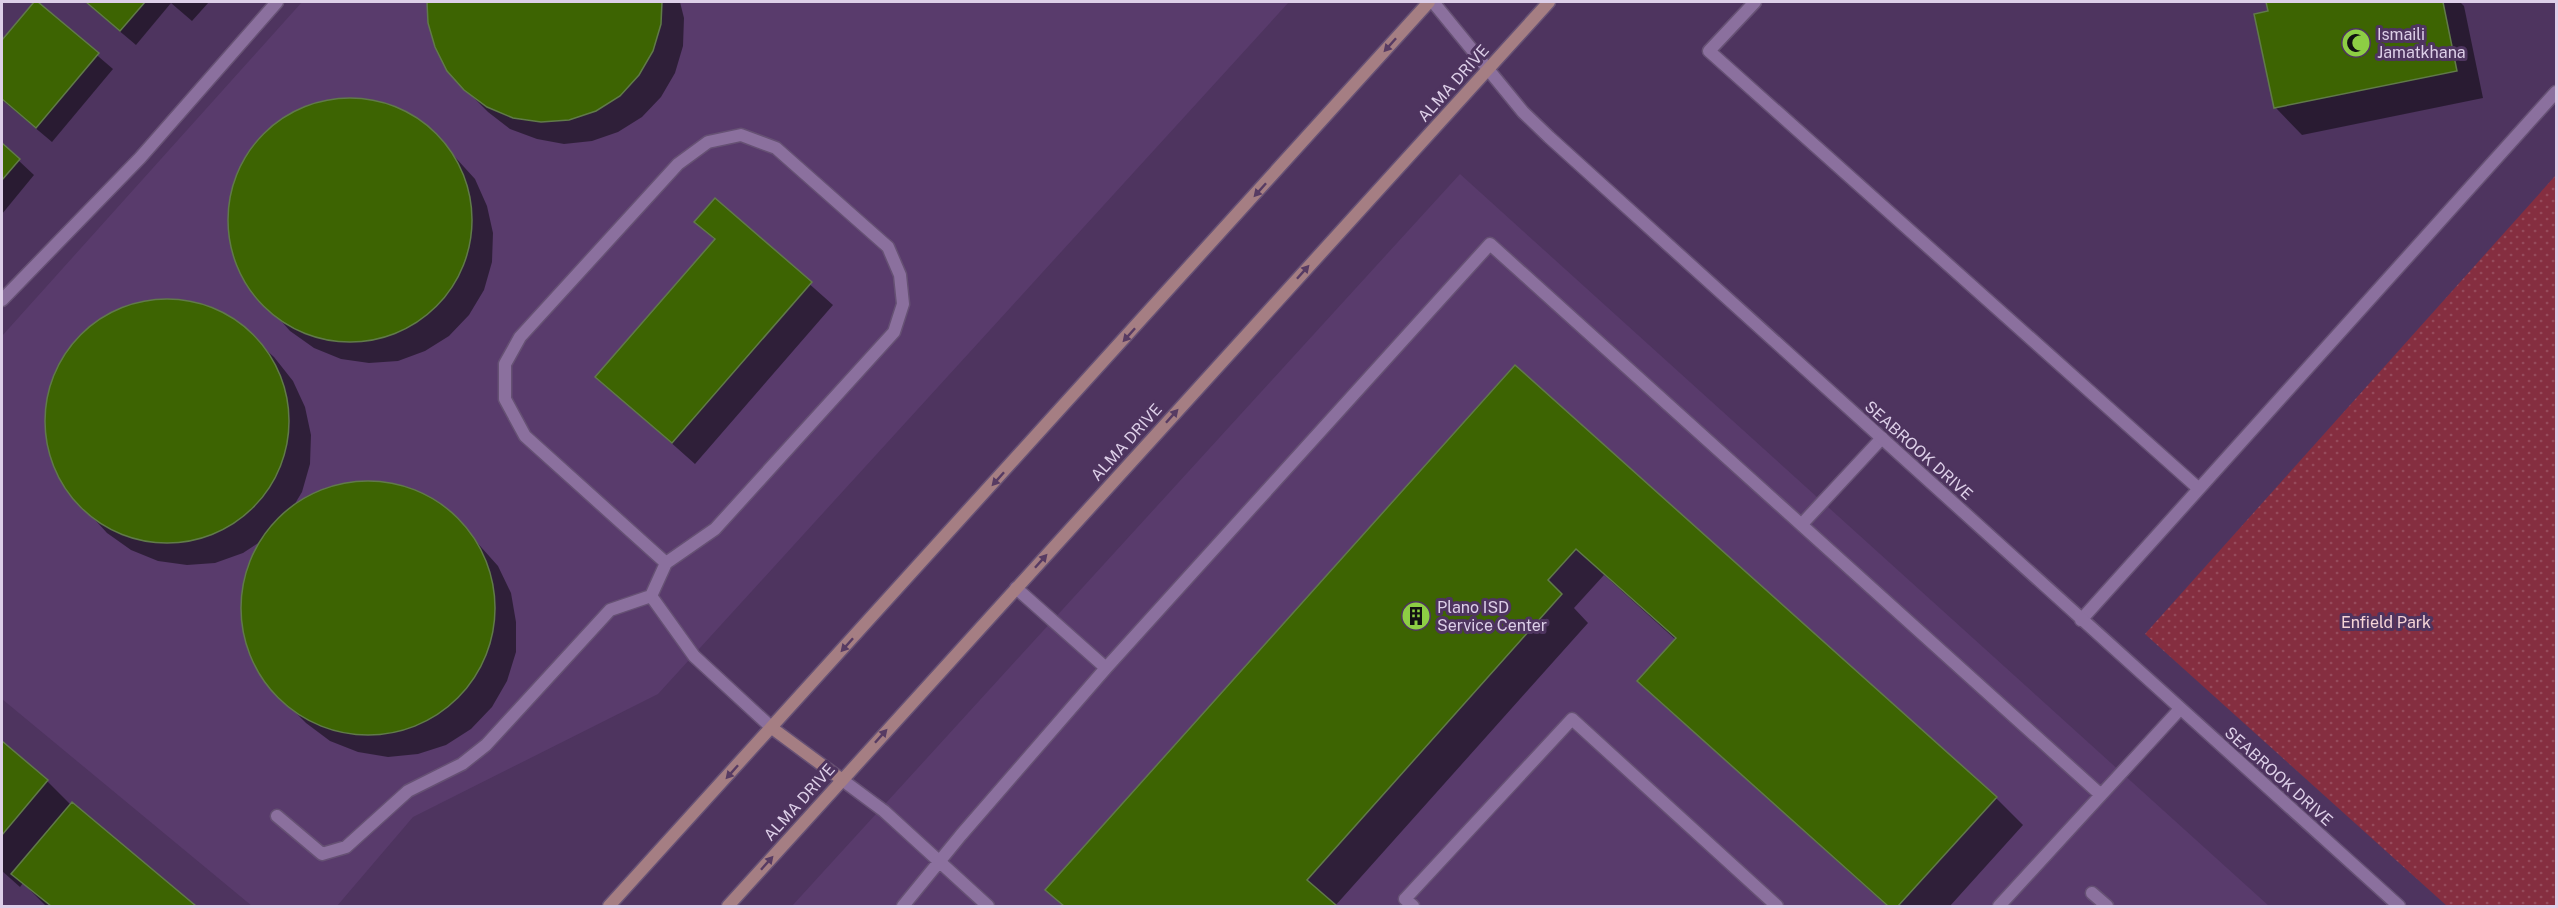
<svg xmlns="http://www.w3.org/2000/svg" width="2558" height="908" font-family="'Public Sans',sans-serif">
	<style>
		.built { fill: #593b6c }
		.park { fill: url(#park-dots) }
		.shadow { fill: #0007 }
		.building { fill: #3d6402; stroke: #617a4a; stroke-width: 1.5 }
		.lines { fill: none; stroke-linecap: round; stroke-linejoin: round }
		.service-casing { stroke: #665174; stroke-width: 15 }
		.tertiary-casing { stroke: #665174; stroke-width: 15 }
		.secondary-casing { stroke: #665174; stroke-width: 15 }
		.service { stroke: #8b709e; stroke-width: 12 }
		.tertiary { stroke: #8b709e; stroke-width: 12 }
		.secondary { stroke: #a57e83; stroke-width: 12 }
		.oneway { fill: #573b63 }
		.labels { text-anchor: middle; stroke-width: 6; stroke-linejoin: round; paint-order: stroke }
		.poi-label { font-size: 16px; fill: #ddcfe8; stroke: #4e345f; text-anchor: start }
		.street-label { font-size: 16px; fill: #ddcfe8; stroke: #4e345f }
		.park-label { font-size: 16px; fill: #f5d4d7; stroke: #4e345f }
	</style>
	<defs>
		<pattern id="park-dots" width="8" height="8" patternUnits="userSpaceOnUse" patternTransform="scale(1.5)"><rect width="8" height="8" fill="#852e40"/><path d="M2 2h.1M6 6h.1" fill="none" stroke="#964b5c" stroke-width="1.8" stroke-linecap="round"/></pattern>
	</defs>
	<rect width="100%" height="100%" fill="#4e345f"/>
	<path class="built" d="M 302,2 L 1289,2 L 658,694 L 413,817 L 337,906 L 252,906 L 2,699 L 2,336 Z
		M 1460,174 L 2269,906 L 792,906 Z"/>
	<path class="park" d="M 2556,175 L 2556,906 L 2447,906 L 2145,634 Z"/>
	<path class="shadow" d="M 35,2 L 113,69 L 52,142 L 2,100 L 2,42 Z
		M 85,2 L 209,2 L 192,21 L 171,3 L 136,45 Z
		M 428,2 L 680,2 L 684,18 L 683,46 L 675,73 L 661,97 L 642,117 L 618,132 L 592,141 L 564,144 L 537,139 L 510,129 L 488,112 L 465,89 L 429,23 Z
		M 2267,2 L 2460,2 L 2464,6 L 2483,98 L 2302,135 L 2275,107 Z
		M 346,99 L 370,101 L 393,108 L 415,119 L 434,134 L 475,179 L 487,206 L 493,233 L 492,262 L 484,290 L 469,315 L 449,336 L 425,351 L 398,361 L 369,363 L 341,359 L 314,348 L 290,331 L 251,287 L 238,265 L 231,239 L 229,213 L 233,186 L 243,162 L 258,141 L 278,123 L 299,110 L 322,103 Z
		M 2,145 L 34,175 L 2,214 Z
		M 715,200 L 833,305 L 695,464 L 597,377 L 716,241 L 696,222 Z
		M 163,300 L 187,301 L 211,308 L 232,319 L 274,357 L 293,381 L 305,407 L 311,435 L 310,464 L 302,492 L 293,507 L 315,494 L 339,486 L 364,483 L 389,485 L 414,491 L 436,503 L 456,519 L 498,566 L 511,593 L 516,622 L 516,652 L 507,681 L 492,707 L 471,729 L 446,745 L 418,754 L 388,757 L 358,752 L 330,741 L 306,723 L 283,700 L 265,679 L 252,655 L 244,629 L 243,601 L 247,574 L 263,540 L 243,553 L 215,563 L 187,565 L 158,561 L 131,550 L 107,533 L 67,489 L 54,466 L 47,440 L 45,414 L 50,388 L 60,363 L 75,342 L 94,324 L 115,311 L 138,303 Z
		M 1515,367 L 1996,798 L 2023,825 L 1950,906 L 1887,906 L 1667,708 L 1639,681 L 1676,640 L 1604,575 L 1574,608 L 1588,623 L 1335,906 L 1064,906 L 1047,889 Z
		M 2,743 L 47,781 L 71,805 L 194,906 L 46,906 L 23,883 L 20,887 L 2,871 Z"/>
	<path class="building" d="M 34,2 L 38,2 L 99,53 L 36,128 L 2,99 L 2,40 Z
		M 86,2 L 145,2 L 120,31 Z
		M 427,2 L 662,2 L 661,24 L 653,51 L 639,75 L 620,96 L 596,111 L 569,120 L 541,122 L 513,118 L 487,107 L 464,90 L 447,71 L 435,47 L 428,23 Z
		M 2266,2 L 2443,2 L 2457,71 L 2274,108 L 2254,14 L 2268,11 Z
		M228 220a122 122 0 1 1 244 0a122 122 0 1 1-244 0Z
		M 2,143 L 20,159 L 2,180 Z
		M 715,198 L 812,282 L 672,443 L 595,377 L 715,239 L 694,222 Z
		M45 421a122 122 0 1 1 244 0a122 122 0 1 1-244 0Z
		M 1515,365 L 1997,797 L 1898,906 L 1888,906 L 1637,681 L 1676,638 L 1576,549 L 1548,580 L 1562,594 L 1307,880 L 1337,906 L 1064,906 L 1045,890 Z
		M241 608a127 127 0 1 1 254 0a127 127 0 1 1-254 0Z
		M 2,741 L 48,780 L 2,835 Z
		M 72,802 L 196,906 L 51,906 L 11,874 Z"/>
	<g class="lines">
		<g class="service-casing">
			<path id="service" d="M 1755,2 L 1709,51 L 2198,488
				M 2,300 L 140,158 L 277,2
				M 1802,524 L 1882,438
				M 666,563 L 715,529 L 894,332 L 903,304 L 900,275 L 888,247 L 776,148 L 741,135 L 708,142 L 678,164 L 520,337 L 505,364 L 505,399 L 525,436 L 666,563 L 651,596 L 694,656 L 772,728
				M 1016,588 L 1106,668
				M 2081,620 L 2556,92
				M 841,779 L 884,811 L 988,906
				M 277,816 L 322,854 L 346,847 L 408,791 L 462,764 L 486,745 L 610,610 L 651,596
				M 2092,893 L 2107,906
				M 903,906 L 961,835 L 1106,668 L 1490,244 L 2101,795 L 2180,709
				M 1413,906 L 1405,899 L 1572,719 L 1777,906
				M 1999,906 L 2101,795"/>
		</g>
		<g class="tertiary-casing">
			<path id="tertiary" d="M 1433,2 L 1523,112 L 1549,137 L 2399,906"/>
		</g>
		<g class="secondary-casing">
			<path id="secondary" d="M 772,728 L 841,779
				M 609,906 L 1429,2
				M 728,906 L 1549,2"/>
		</g>
		<use href="#service" class="service"/>
		<use href="#tertiary" class="tertiary"/>
		<use href="#secondary" class="secondary"/>
	</g>
	<defs><path id="oneway-solid" d="M-6-.8H1V-3.2L6.5 0L1 3.2V.8H-6Z" transform="scale(1.5)"/></defs>
	<g class="oneway">
		<use href="#oneway-solid" transform="translate(1390 45) rotate(132)"/>
		<use href="#oneway-solid" transform="translate(1260 190) rotate(132)"/>
		<use href="#oneway-solid" transform="translate(1303 272) rotate(-48)"/>
		<use href="#oneway-solid" transform="translate(1129 335) rotate(132)"/>
		<use href="#oneway-solid" transform="translate(1172 416) rotate(-48)"/>
		<use href="#oneway-solid" transform="translate(998 479) rotate(132)"/>
		<use href="#oneway-solid" transform="translate(1041 561) rotate(-48)"/>
		<use href="#oneway-solid" transform="translate(847 645) rotate(132)"/>
		<use href="#oneway-solid" transform="translate(881 736) rotate(-48)"/>
		<use href="#oneway-solid" transform="translate(732 772) rotate(132)"/>
		<use href="#oneway-solid" transform="translate(767 863) rotate(-48)"/>
	</g>
	<defs>
		<g id="mosque-disc" transform="scale(1.5)"><circle r="9.5" fill="#8dce44" stroke="#4e345f"/><path d="M3.5-4.9A6 6 0 1 0 3.5 4.9A5 5 0 1 1 3.5-4.9Z" fill="#111"/></g>
		<g id="building-disc" transform="scale(1.5)"><circle r="9.5" fill="#8dce44" stroke="#4e345f"/><path d="M-4-6H4V6H1V3H-1V6H-4ZM-2.5-4.3h1.7v1.8h-1.7ZM.8-4.3h1.7v1.8H.8ZM-2.5-1h1.7V.8h-1.7ZM.8-1h1.7V.8H.8Z" fill="#111"/></g>
	</defs>
	<g fill-rule="evenodd">
		<use href="#mosque-disc" x="2356" y="43"/>
		<use href="#building-disc" x="1416" y="616"/>
	</g>
	<g class="labels">
		<g class="poi-label">
			<text x="2377" y="40">Ismaili<tspan x="2377" dy="18">Jamatkhana</tspan></text>
			<text x="1437" y="613">Plano ISD<tspan x="1437" dy="18">Service Center</tspan></text>
		</g>
		<g class="street-label">
			<text transform="translate(1453 83) rotate(-48)" y="6">ALMA DRIVE</text>
			<text transform="translate(1126 442) rotate(-48)" y="6">ALMA DRIVE</text>
			<text transform="translate(1919 450) rotate(42)" y="6">SEABROOK DRIVE</text>
			<text transform="translate(2279 776) rotate(42)" y="6">SEABROOK DRIVE</text>
			<text transform="translate(799 802) rotate(-48)" y="6">ALMA DRIVE</text>
		</g>
		<g class="park-label">
			<text x="2386" y="628">Enfield Park</text>
		</g>
	</g>
	<rect width="2558" height="908" fill="none" stroke="#ddcfe8" stroke-width="6"/>
</svg>
